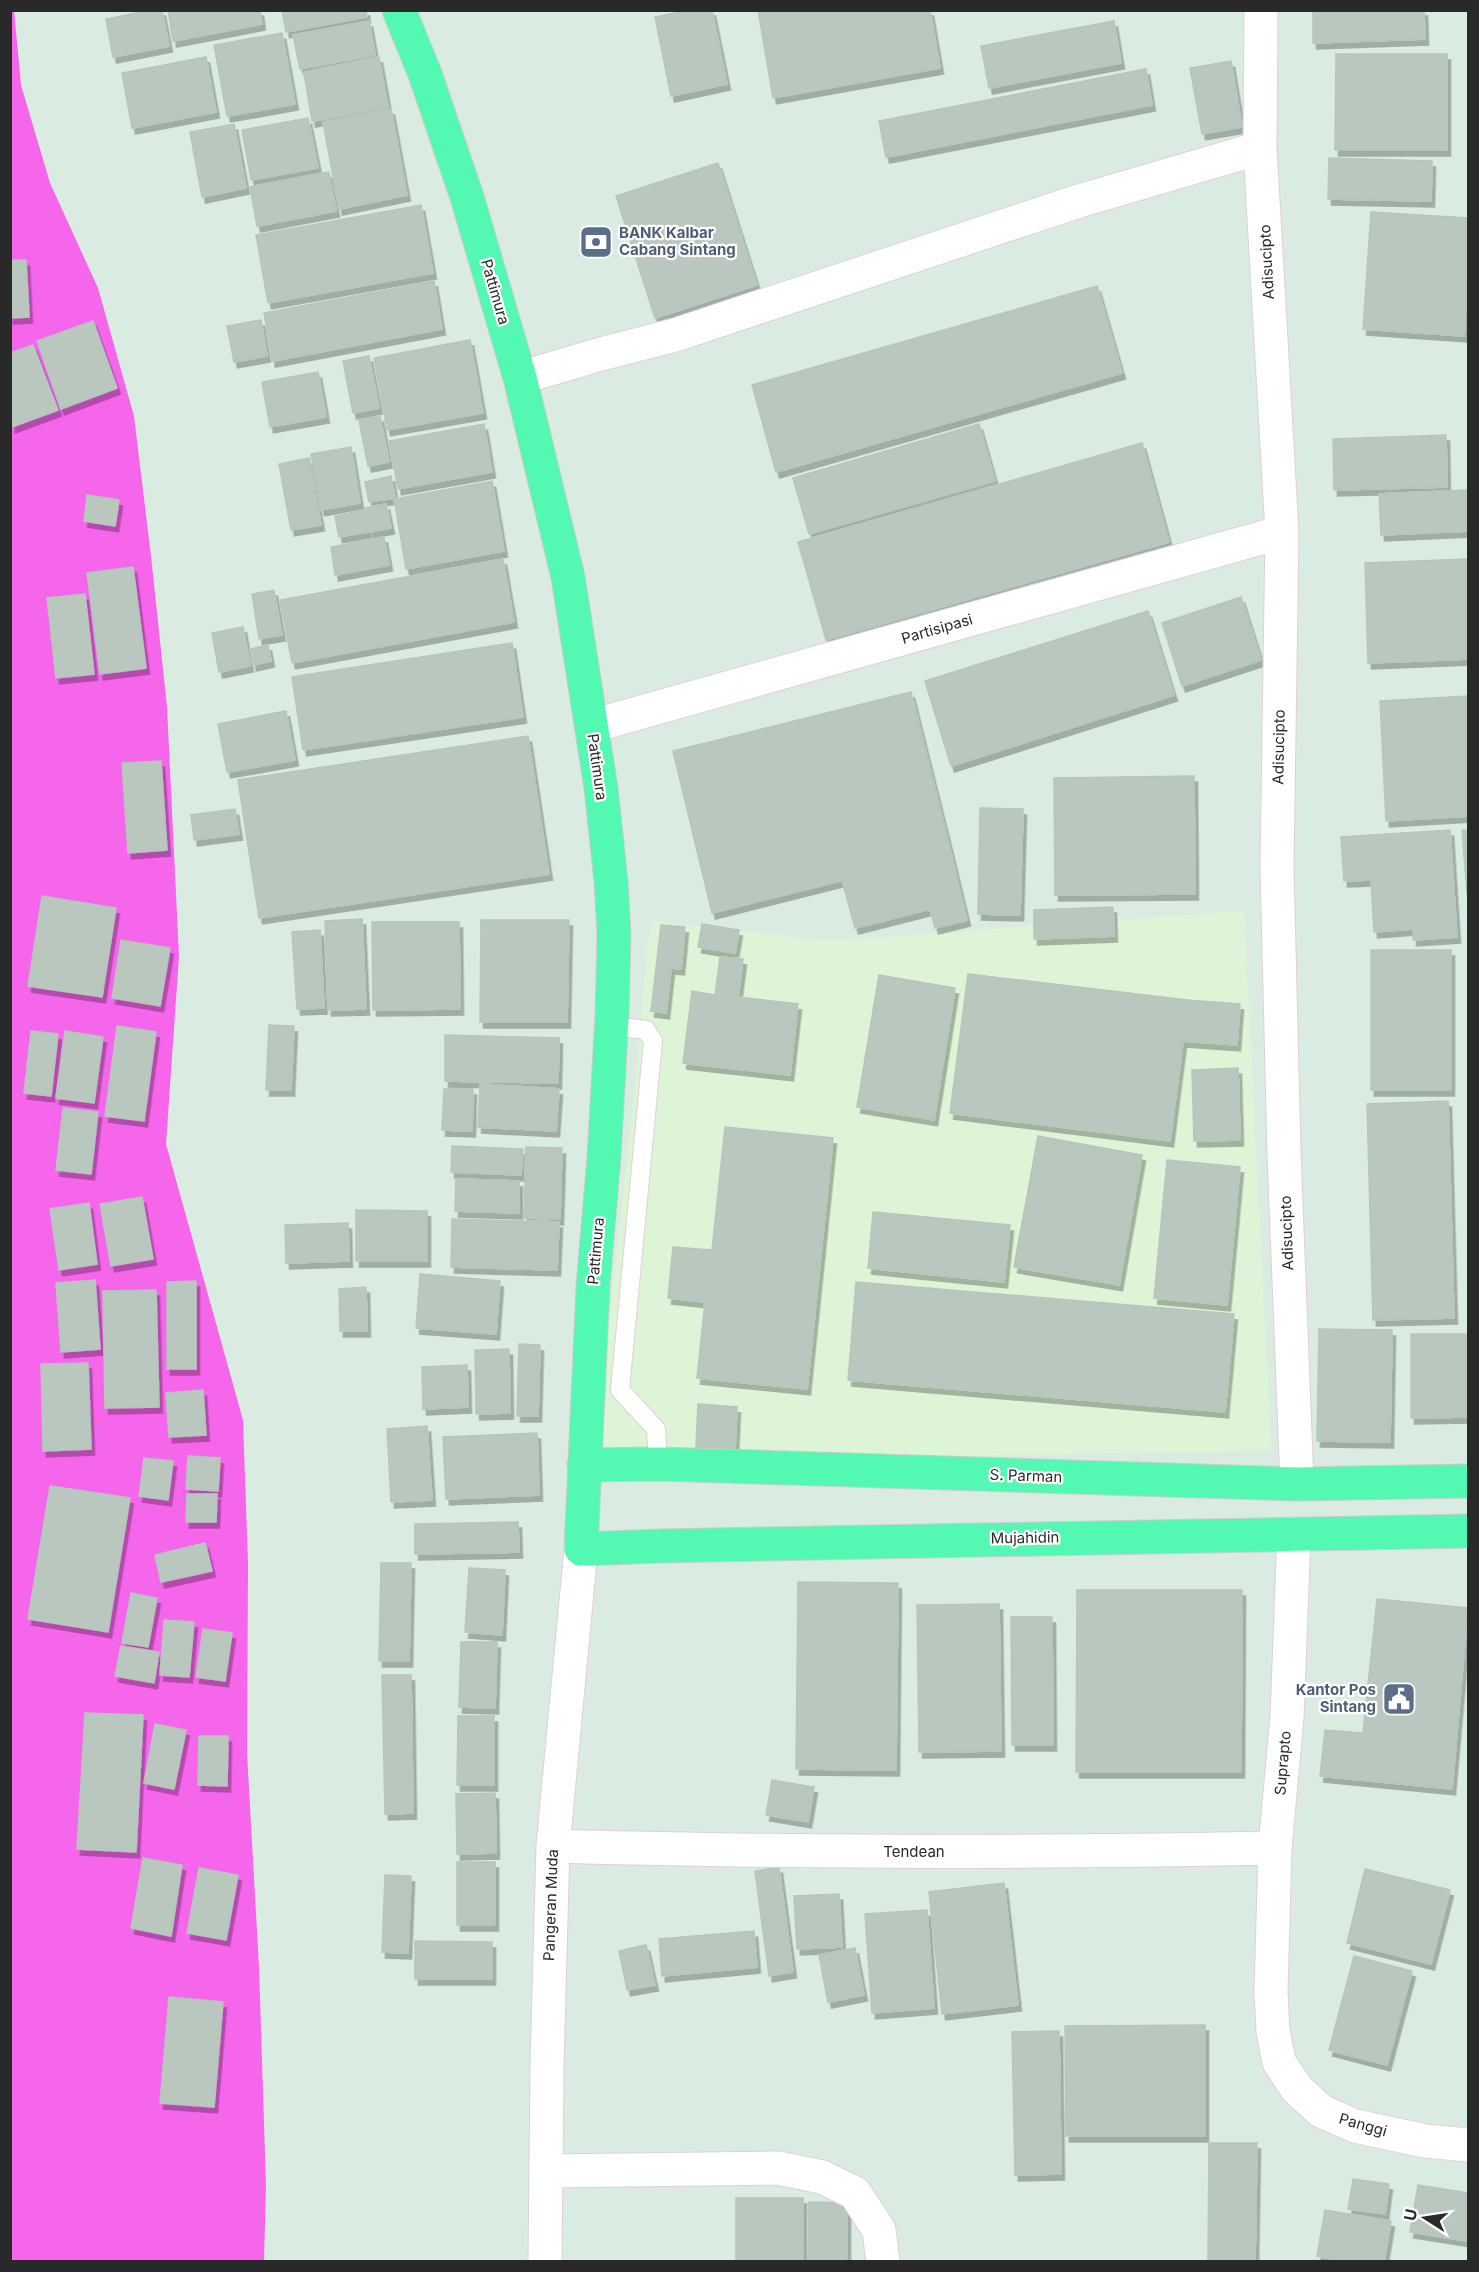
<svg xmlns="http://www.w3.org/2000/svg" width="1479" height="2272" font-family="Inter,sans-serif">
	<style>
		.medical { fill: #ddf4d6 }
		.water { fill: #f566ea }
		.building { fill: #bac7be; stroke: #b3c8bd; stroke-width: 1.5; filter: url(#shadow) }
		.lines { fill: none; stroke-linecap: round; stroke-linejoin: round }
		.service-casing { stroke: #e3cfd7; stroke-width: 20 }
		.minor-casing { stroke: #e3cfd7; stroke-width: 35 }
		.primary-casing { stroke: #ccc; stroke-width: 35 }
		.service { stroke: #fff; stroke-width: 18 }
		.minor { stroke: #fff; stroke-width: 33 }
		.primary { stroke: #53f8b2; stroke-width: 33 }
		.labels { text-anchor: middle; stroke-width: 4.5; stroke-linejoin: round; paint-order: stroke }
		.service-label { font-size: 15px; font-weight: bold; fill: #4e5e75; stroke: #fff; text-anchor: start }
		.street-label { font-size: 15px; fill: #292929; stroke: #fff }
	</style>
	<defs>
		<filter id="shadow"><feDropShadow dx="3.5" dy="6" stdDeviation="0" flood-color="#0004"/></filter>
	</defs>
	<rect width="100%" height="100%" fill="#daece1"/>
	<path class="medical" d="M 1244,911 L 1271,1450 L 593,1463 L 635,1088 L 650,921 L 829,941 Z"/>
	<path class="water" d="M 14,10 L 21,85 L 50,183 L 98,288 L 134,416 L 151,556 L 167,707 L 179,956 L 166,1144 L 243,1420 L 248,1564 L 247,1753 L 259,1967 L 266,2186 L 264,2261 L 11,2262 L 10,11 Z"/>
	<path class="building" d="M 151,10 L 162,10 L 169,46 L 113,57 L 106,19 Z
		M 168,10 L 260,10 L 262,24 L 173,41 Z
		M 282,10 L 366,10 L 367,17 L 286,32 Z
		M 690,10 L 712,10 L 727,84 L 671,96 L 655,17 Z
		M 758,10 L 930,10 L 940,68 L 773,98 Z
		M 1313,10 L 1424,10 L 1425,39 L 1313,43 Z
		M 369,21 L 375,55 L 300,69 L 293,35 Z
		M 1114,21 L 1121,63 L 989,88 L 981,46 Z
		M 282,33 L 295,104 L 227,116 L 214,45 Z
		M 1336,54 L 1447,54 L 1447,150 L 1335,150 Z
		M 206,57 L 216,112 L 132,128 L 122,73 Z
		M 379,57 L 388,107 L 312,121 L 304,72 Z
		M 1231,61 L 1242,127 L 1202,134 L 1190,68 Z
		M 1146,69 L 1152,105 L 886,157 L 879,121 Z
		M 391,109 L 407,195 L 339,209 L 323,122 Z
		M 308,118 L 318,168 L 251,180 L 242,130 Z
		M 234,124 L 246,188 L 202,197 L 190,132 Z
		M 1329,158 L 1432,161 L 1431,201 L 1328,199 Z
		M 718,163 L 757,285 L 655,318 L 616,196 Z
		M 329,172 L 336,211 L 257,226 L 250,187 Z
		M 421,205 L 433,273 L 268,303 L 256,235 Z
		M 1371,212 L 1468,218 L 1468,269 L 1464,336 L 1363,329 Z
		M 10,260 L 26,260 L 29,317 L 10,318 Z
		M 434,281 L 442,329 L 272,361 L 264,313 Z
		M 1097,286 L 1122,373 L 776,472 L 752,385 Z
		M 261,320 L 267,356 L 234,362 L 227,326 Z
		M 93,321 L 117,388 L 61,409 L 37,341 Z
		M 470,340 L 483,413 L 387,430 L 374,358 Z
		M 33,345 L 58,410 L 12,427 L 10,353 Z
		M 369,356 L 379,408 L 353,413 L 343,361 Z
		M 318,372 L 326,417 L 270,427 L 262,382 Z
		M 380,416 L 389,462 L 368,466 L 359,420 Z
		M 484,424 L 492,472 L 398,489 L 389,441 Z
		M 979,424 L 995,481 L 809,534 L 793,478 Z
		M 1446,435 L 1447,487 L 1334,490 L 1333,439 Z
		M 1142,443 L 1169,542 L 826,640 L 798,542 Z
		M 351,447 L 360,503 L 321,510 L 311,454 Z
		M 309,458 L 321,525 L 291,530 L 279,464 Z
		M 391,476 L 395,498 L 369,502 L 365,482 Z
		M 492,481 L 504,551 L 406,569 L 394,499 Z
		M 1468,490 L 1468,531 L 1381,535 L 1379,494 Z
		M 87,495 L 119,500 L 115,526 L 84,521 Z
		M 386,504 L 391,528 L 370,532 L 365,508 Z
		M 364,510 L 368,532 L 339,537 L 335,516 Z
		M 384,537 L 389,565 L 335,575 L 331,547 Z
		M 503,559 L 514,622 L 292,663 L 280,600 Z
		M 1468,559 L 1468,659 L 1368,663 L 1365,563 Z
		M 133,567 L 146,668 L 100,674 L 87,573 Z
		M 274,590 L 282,635 L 259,639 L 252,594 Z
		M 85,594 L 94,674 L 56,678 L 47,598 Z
		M 1241,597 L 1261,660 L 1182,686 L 1162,623 Z
		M 1148,611 L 1174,695 L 951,766 L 925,681 Z
		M 243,627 L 250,666 L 219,672 L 212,633 Z
		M 512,643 L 523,717 L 303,750 L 292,677 Z
		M 268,645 L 271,661 L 253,665 L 250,649 Z
		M 911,692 L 951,853 L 712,913 L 673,751 Z
		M 1468,696 L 1468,816 L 1386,821 L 1380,701 Z
		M 286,711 L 295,760 L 227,772 L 218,724 Z
		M 528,736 L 549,874 L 259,918 L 238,780 Z
		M 161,761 L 167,850 L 128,853 L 122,763 Z
		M 1194,776 L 1195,894 L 1055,895 L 1054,778 Z
		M 980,808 L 1023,809 L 1020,915 L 978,914 Z
		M 235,809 L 239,834 L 194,840 L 191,815 Z
		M 1450,830 L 1457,937 L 1413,940 L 1413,929 L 1374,932 L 1371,880 L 1344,881 L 1341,837 Z
		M 1462,830 L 1468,830 L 1468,894 L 1467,894 Z
		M 951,853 L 967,920 L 935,928 L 930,909 L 855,928 L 842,880 Z
		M 42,896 L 116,908 L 102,997 L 28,986 Z
		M 1113,907 L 1114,936 L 1034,939 L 1034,910 Z
		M 362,919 L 366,1009 L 328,1010 L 325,921 Z
		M 481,920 L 569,920 L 567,1022 L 480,1022 Z
		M 372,922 L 459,922 L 460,1009 L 373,1010 Z
		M 702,924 L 739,930 L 735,953 L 698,947 Z
		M 661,925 L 685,927 L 681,969 L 671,968 L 666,1013 L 651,1011 Z
		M 320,930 L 324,1008 L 297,1009 L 292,932 Z
		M 121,940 L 170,948 L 160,1006 L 112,998 Z
		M 1371,950 L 1451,950 L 1451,1090 L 1371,1090 Z
		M 720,957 L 743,959 L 738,997 L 798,1004 L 790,1075 L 683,1063 L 692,991 L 715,995 Z
		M 968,974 L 1187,1000 L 1183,1041 L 1170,1141 L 950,1113 Z
		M 879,975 L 955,988 L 934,1120 L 857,1107 Z
		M 1187,1000 L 1240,1004 L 1237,1045 L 1183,1041 Z
		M 269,1025 L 294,1026 L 291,1090 L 266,1090 Z
		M 117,1026 L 156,1032 L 144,1121 L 105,1116 Z
		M 31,1031 L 58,1034 L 51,1096 L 24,1093 Z
		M 65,1031 L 103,1037 L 94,1103 L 56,1098 Z
		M 445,1035 L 559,1038 L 558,1083 L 445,1081 Z
		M 1238,1068 L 1240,1140 L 1194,1141 L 1192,1070 Z
		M 480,1084 L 559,1089 L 556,1131 L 478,1127 Z
		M 444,1089 L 473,1089 L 472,1131 L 442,1130 Z
		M 1448,1101 L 1454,1318 L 1373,1320 L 1367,1104 Z
		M 63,1108 L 98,1112 L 91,1174 L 56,1170 Z
		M 725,1127 L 833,1138 L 807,1389 L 697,1378 L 705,1302 L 668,1298 L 673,1247 L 712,1250 Z
		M 1038,1136 L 1142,1155 L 1119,1285 L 1014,1267 Z
		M 452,1146 L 523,1149 L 521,1175 L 451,1172 Z
		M 526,1147 L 562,1148 L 560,1219 L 524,1218 Z
		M 1167,1160 L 1240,1167 L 1227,1305 L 1154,1298 Z
		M 456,1179 L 519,1181 L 519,1213 L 455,1211 Z
		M 142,1197 L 153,1259 L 111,1266 L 100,1204 Z
		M 89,1203 L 97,1264 L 59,1270 L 50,1209 Z
		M 356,1210 L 427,1211 L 427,1261 L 356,1261 Z
		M 873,1212 L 1010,1225 L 1004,1282 L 868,1268 Z
		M 452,1219 L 559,1222 L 557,1270 L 451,1267 Z
		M 348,1223 L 349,1261 L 286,1263 L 285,1225 Z
		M 420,1274 L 500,1281 L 496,1334 L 416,1328 Z
		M 95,1280 L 100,1349 L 61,1352 L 56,1283 Z
		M 196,1281 L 196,1369 L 167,1369 L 167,1282 Z
		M 856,1282 L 1234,1314 L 1225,1412 L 848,1380 Z
		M 366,1287 L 367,1331 L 340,1331 L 339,1289 Z
		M 156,1290 L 159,1407 L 105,1408 L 103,1291 Z
		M 1319,1329 L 1392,1330 L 1390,1442 L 1317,1441 Z
		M 1411,1334 L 1468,1334 L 1468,1417 L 1411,1418 Z
		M 519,1344 L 540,1345 L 538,1416 L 517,1416 Z
		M 509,1349 L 510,1413 L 476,1414 L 475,1350 Z
		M 88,1363 L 91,1449 L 43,1451 L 41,1364 Z
		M 467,1365 L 468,1407 L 423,1409 L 422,1367 Z
		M 203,1390 L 206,1435 L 169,1437 L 166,1393 Z
		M 698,1404 L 737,1407 L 735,1449 L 696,1447 Z
		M 427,1426 L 432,1500 L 391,1502 L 387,1429 Z
		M 537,1433 L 539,1495 L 446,1499 L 443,1437 Z
		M 188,1456 L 220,1458 L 218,1491 L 186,1489 Z
		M 144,1458 L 173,1461 L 168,1500 L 139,1496 Z
		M 50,1486 L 130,1498 L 108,1632 L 28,1619 Z
		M 187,1494 L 217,1494 L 216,1522 L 186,1522 Z
		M 518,1522 L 519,1552 L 415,1554 L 415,1524 Z
		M 205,1543 L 212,1571 L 161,1582 L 155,1555 Z
		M 381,1563 L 411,1563 L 409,1661 L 379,1661 Z
		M 469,1568 L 505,1570 L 502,1635 L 465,1632 Z
		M 798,1582 L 898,1583 L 896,1770 L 796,1769 Z
		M 1077,1590 L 1242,1590 L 1241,1772 L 1076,1772 Z
		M 131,1593 L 157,1598 L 148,1647 L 122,1643 Z
		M 1377,1599 L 1468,1608 L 1452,1789 L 1320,1776 L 1325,1730 L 1363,1733 Z
		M 999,1604 L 1001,1751 L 919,1752 L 917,1605 Z
		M 1011,1617 L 1052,1617 L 1053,1745 L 1012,1745 Z
		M 164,1620 L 194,1622 L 189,1677 L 160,1675 Z
		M 203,1629 L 232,1633 L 225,1681 L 196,1677 Z
		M 461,1642 L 497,1642 L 495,1708 L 459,1707 Z
		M 121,1646 L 159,1652 L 154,1683 L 115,1676 Z
		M 382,1675 L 411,1675 L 413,1813 L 385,1814 Z
		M 85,1713 L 143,1715 L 136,1852 L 77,1849 Z
		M 458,1716 L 494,1716 L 494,1785 L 457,1785 Z
		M 155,1724 L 186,1730 L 174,1789 L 144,1783 Z
		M 199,1736 L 228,1736 L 227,1786 L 198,1785 Z
		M 772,1780 L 814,1787 L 808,1822 L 766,1815 Z
		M 495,1793 L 496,1853 L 457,1854 L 456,1794 Z
		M 143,1858 L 182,1865 L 171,1936 L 131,1928 Z
		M 457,1862 L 495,1862 L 495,1925 L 457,1925 Z
		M 779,1867 L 793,1972 L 769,1976 L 755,1871 Z
		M 199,1868 L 238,1875 L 226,1940 L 187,1933 Z
		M 1365,1869 L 1450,1890 L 1431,1964 L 1347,1943 Z
		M 385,1875 L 411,1876 L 408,1953 L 382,1952 Z
		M 1004,1883 L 1018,2005 L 942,2014 L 929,1892 Z
		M 839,1894 L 842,1947 L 797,1949 L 794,1896 Z
		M 927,1910 L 934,2008 L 872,2013 L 865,1914 Z
		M 754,1931 L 757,1967 L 662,1976 L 659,1939 Z
		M 415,1941 L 492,1942 L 492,1979 L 415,1979 Z
		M 646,1945 L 655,1985 L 627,1990 L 619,1951 Z
		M 855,1948 L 864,1995 L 828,2002 L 819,1955 Z
		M 1354,1956 L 1412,1971 L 1387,2065 L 1329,2050 Z
		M 169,1997 L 223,2002 L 214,2107 L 160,2103 Z
		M 1205,2025 L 1205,2136 L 1066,2136 L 1065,2026 Z
		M 1059,2031 L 1061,2174 L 1015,2175 L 1012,2032 Z
		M 1209,2143 L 1257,2143 L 1255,2262 L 1208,2262 Z
		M 1353,2179 L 1389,2184 L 1385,2214 L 1348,2209 Z
		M 1418,2185 L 1468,2193 L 1468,2241 L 1410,2232 Z
		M 736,2198 L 803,2198 L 803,2262 L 736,2262 Z
		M 809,2202 L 847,2203 L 847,2262 L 808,2262 Z
		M 1325,2210 L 1391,2221 L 1384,2262 L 1347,2262 L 1317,2256 Z"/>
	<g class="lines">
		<g class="service-casing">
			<path id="service" d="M 611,1026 L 646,1030 L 653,1041 L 620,1390 L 656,1429 L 658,1464"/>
		</g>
		<g class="minor-casing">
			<path id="minor" d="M 1261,10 L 1260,148 L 1282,532 L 1277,867 L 1284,1153 L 1297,1484
				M 520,378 L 601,354 L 675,335 L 1079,201 L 1260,148
				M 592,726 L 1282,532
				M 1294,1534 L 1287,1717 L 1275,1848 L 1271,1992 L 1273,2031 L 1279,2062 L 1297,2089 L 1321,2111 L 1355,2126 L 1425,2141 L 1468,2145
				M 553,1846 C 793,1853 1034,1853 1275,1848
				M 546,2171 L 778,2168 L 822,2177 L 855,2193 L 879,2230 L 883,2262
				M 545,2262 L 547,2066 L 553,1846 L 581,1549"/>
		</g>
		<g class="primary-casing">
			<path id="primary" d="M 399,10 L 425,74 L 467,197 L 520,378 L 568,577 L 601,788 L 611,881 L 614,934 L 612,1015 L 604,1157 L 593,1286 L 581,1549 L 661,1546 L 1468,1531
				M 584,1465 L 658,1464 L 1297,1484 L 1468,1481"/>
		</g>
		<use href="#service" class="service"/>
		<use href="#minor" class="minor"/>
		<use href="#primary" class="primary"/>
	</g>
	<defs>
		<g id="bank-square" transform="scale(1.725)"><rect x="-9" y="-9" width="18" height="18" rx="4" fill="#5c6f8a" stroke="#fff"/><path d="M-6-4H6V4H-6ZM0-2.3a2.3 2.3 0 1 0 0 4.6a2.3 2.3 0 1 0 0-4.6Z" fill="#fff"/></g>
		<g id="civic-square" transform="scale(1.725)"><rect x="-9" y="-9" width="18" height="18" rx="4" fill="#5c6f8a" stroke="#fff"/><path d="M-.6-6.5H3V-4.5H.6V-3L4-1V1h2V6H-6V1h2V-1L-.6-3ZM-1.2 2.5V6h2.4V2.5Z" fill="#fff"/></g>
	</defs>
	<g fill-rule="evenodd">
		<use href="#bank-square" x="596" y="242"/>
		<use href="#civic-square" x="1399" y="1699"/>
	</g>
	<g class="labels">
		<g class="service-label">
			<text x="619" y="238">BANK Kalbar<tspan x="619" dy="17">Cabang Sintang</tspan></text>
			<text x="1376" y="1695" text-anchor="end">Kantor Pos<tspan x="1376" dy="17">Sintang</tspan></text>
		</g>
		<g class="street-label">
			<text transform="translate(1267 262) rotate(-93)" y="5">Adisucipto</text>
			<text transform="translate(495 292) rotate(74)" y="5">Pattimura</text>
			<text transform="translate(937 629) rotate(-16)" y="5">Partisipasi</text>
			<text transform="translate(1279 747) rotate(-89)" y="5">Adisucipto</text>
			<text transform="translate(597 767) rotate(82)" y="5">Pattimura</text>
			<text transform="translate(1287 1233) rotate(-92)" y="5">Adisucipto</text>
			<text transform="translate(596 1251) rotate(-85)" y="5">Pattimura</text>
			<text transform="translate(1026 1476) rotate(2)" y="5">S. Parman</text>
			<text transform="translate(1025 1538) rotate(-1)" y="5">Mujahidin</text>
			<text transform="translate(1283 1763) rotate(-85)" y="5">Suprapto</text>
			<text x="914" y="1857">Tendean</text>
			<text transform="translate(551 1905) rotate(-88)" y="5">Pangeran Muda</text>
			<text transform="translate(1363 2125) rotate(16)" y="5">Panggi</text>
		</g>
	</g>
	<rect width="1479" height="2272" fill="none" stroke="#292929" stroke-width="24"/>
	<g transform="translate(1425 2218) rotate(282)" stroke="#ffffff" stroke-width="4.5" paint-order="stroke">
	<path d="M0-4.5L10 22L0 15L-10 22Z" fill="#292929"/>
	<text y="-9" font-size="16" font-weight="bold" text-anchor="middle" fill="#292929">U</text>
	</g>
</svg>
